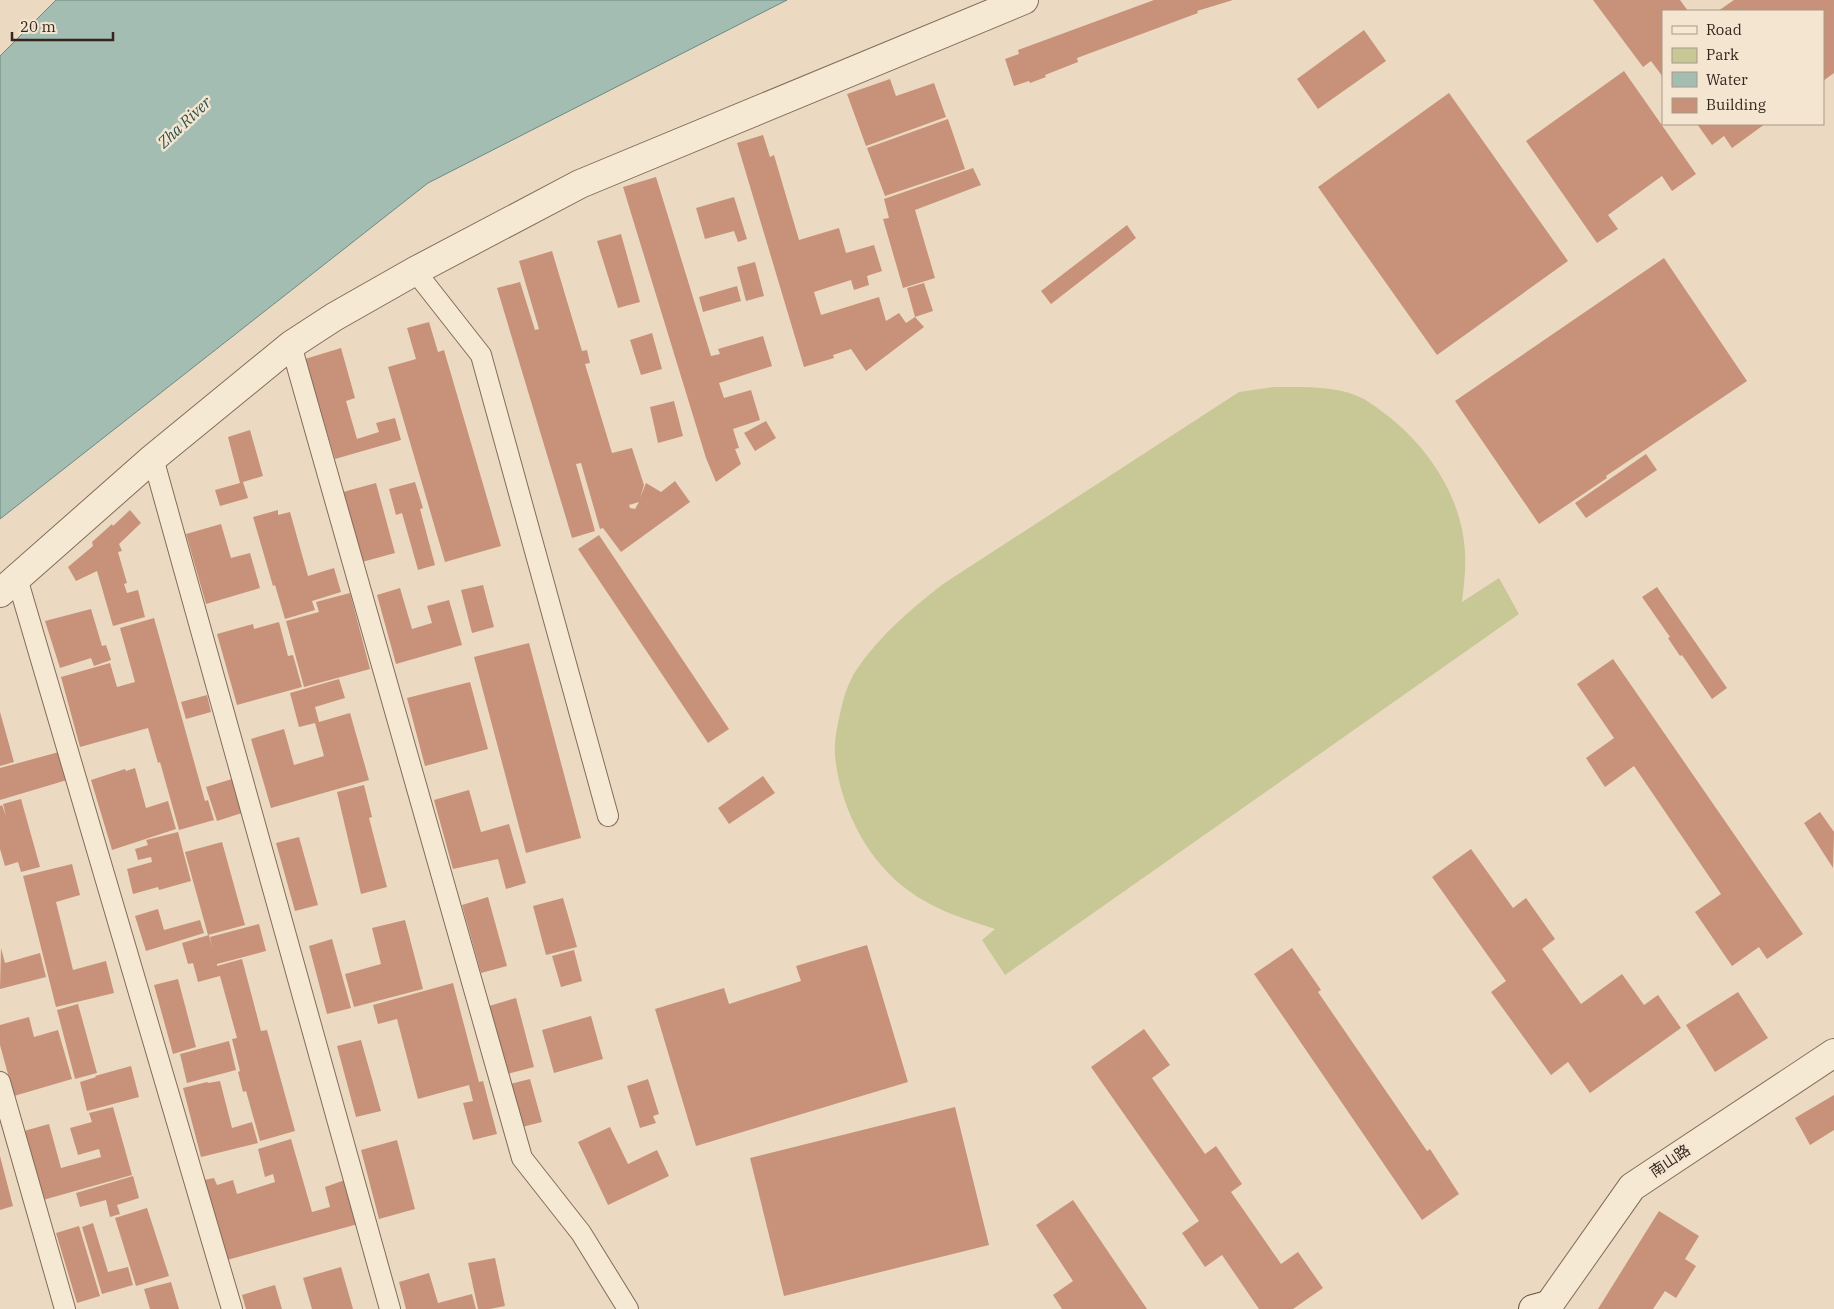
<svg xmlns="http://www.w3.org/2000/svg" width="1834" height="1309" font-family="'IBM Plex Serif','Noto Sans SC',serif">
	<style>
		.green { fill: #c7c896 }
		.water { fill: #a3bdb3; stroke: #6b8a80 }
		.building { fill: #c79279; fill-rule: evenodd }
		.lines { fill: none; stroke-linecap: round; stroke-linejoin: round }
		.service-casing { stroke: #836c5a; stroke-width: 22 }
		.minor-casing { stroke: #836c5a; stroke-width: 30 }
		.tertiary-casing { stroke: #836c5a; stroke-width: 30 }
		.secondary-casing { stroke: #654d3d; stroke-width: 30 }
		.service { stroke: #f6e9d3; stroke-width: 20 }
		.minor { stroke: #f6e9d3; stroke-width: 28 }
		.tertiary { stroke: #f6e9d3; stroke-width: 28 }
		.secondary { stroke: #f6e9d3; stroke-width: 28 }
		.labels { text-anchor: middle; stroke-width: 5; stroke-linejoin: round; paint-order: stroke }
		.street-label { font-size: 15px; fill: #34261d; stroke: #f3e5d0 }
		.water-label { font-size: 16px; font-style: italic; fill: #2d534d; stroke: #f3e5d0 }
	</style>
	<rect width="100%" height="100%" fill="#ebdac1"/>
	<path class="green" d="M 1274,387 C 1302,387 1338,385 1364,399 C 1369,402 1375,406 1380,410 C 1425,442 1462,495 1465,552 C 1466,569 1464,585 1462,602 L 1499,578 L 1519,614 L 1005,975 L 982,940 L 995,929 C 964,919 935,910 909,891 C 867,861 840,807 835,756 C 834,742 837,727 840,714 C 843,699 848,682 857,669 C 880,635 911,609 943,584 L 1239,392 Z"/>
	<path class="water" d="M 56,0 L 787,0 L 428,183 L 0,519 L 0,56 Z"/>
	<path class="building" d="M 1154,0 L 1233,0 L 1197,11 L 1198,13 L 1077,58 L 1078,62 L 1045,75 L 1046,77 L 1030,83 L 1029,81 L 1014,86 L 1005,59 L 1019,54 L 1018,50 Z
		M 1593,0 L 1680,0 L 1688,11 L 1663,11 L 1663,77 L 1651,61 L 1643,67 Z
		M 1734,0 L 1834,0 L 1834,73 L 1823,81 L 1823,11 L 1718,11 Z
		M 1364,30 L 1386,61 L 1318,109 L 1297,79 Z
		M 1624,71 L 1696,174 L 1672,191 L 1662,176 L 1608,215 L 1618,229 L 1597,243 L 1526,141 Z
		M 890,79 L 896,96 L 934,83 L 946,117 L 866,146 L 847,94 Z
		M 1449,93 L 1568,261 L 1437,355 L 1318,187 Z
		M 948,119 L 965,169 L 885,196 L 867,148 Z
		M 1697,124 L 1765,124 L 1732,148 L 1724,136 L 1712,145 Z
		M 763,135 L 770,157 L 774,155 L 799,240 L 839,228 L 846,253 L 874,245 L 882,271 L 867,276 L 869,285 L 854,290 L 851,280 L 814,292 L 821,315 L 879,297 L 886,321 L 899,313 L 906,323 L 915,317 L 924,327 L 866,371 L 851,349 L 833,355 L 834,358 L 804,367 L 737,143 Z
		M 973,168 L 981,185 L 915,210 L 935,278 L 903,288 L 883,219 L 889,218 L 884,199 Z
		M 656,177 L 711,356 L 720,354 L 718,349 L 763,336 L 772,366 L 719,383 L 724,398 L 751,390 L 760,420 L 733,429 L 739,448 L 735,449 L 741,464 L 716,482 L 706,458 L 623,187 Z
		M 734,197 L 747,239 L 738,242 L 734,231 L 705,239 L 696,208 Z
		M 1127,225 L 1136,238 L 1051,304 L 1041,291 Z
		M 621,234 L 640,302 L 618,308 L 597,241 Z
		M 552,251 L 582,351 L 587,350 L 590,363 L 585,364 L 612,453 L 632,448 L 644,485 L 640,498 L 646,483 L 661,492 L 675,481 L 690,502 L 621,552 L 603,528 L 600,529 L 581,463 L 576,464 L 595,531 L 572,538 L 497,288 L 520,282 L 535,330 L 539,329 L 519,261 ZM 639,502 L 635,509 L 630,508 L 629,505 Z
		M 1664,258 L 1747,381 L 1606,476 L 1607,478 L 1539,524 L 1455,401 Z
		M 755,262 L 764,296 L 746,301 L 737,267 Z
		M 924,283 L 933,311 L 915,317 L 907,288 Z
		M 737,286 L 741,301 L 703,312 L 699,297 Z
		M 429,322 L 438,352 L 444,350 L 501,546 L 445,562 L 388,367 L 416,359 L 407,328 Z
		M 652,333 L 662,369 L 641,375 L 630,340 Z
		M 341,348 L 355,398 L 346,401 L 357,439 L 379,432 L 376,423 L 395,418 L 401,440 L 335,459 L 305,359 Z
		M 674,401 L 683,436 L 658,443 L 650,407 Z
		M 766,421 L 776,438 L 755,451 L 744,433 Z
		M 250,430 L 263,476 L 243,482 L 248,498 L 220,506 L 215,490 L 240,483 L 228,437 Z
		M 1646,454 L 1657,470 L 1586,518 L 1575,503 Z
		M 415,482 L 423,508 L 420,509 L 435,565 L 418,570 L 402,513 L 396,515 L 389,489 Z
		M 376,483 L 395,553 L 362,562 L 343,492 Z
		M 130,510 L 141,523 L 119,544 L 122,551 L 118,552 L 127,583 L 124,584 L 127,593 L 138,590 L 145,617 L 113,626 L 97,571 L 76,581 L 68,567 L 93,546 L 92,542 L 112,524 L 113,526 Z
		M 278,510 L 278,515 L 290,512 L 308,576 L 334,568 L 341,592 L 312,601 L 315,610 L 285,619 L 275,585 L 273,586 L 253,517 Z
		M 221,524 L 231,558 L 250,553 L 260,588 L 206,604 L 186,534 Z
		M 599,535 L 729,729 L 708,743 L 578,549 Z
		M 483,585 L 494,627 L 472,633 L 461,590 Z
		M 1657,587 L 1727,688 L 1712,699 L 1682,655 L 1680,656 L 1668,638 L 1670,637 L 1642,597 Z
		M 400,588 L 412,629 L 432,623 L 427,606 L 449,600 L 462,645 L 396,664 L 377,595 Z
		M 350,593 L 370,669 L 304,687 L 286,621 L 319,612 L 316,602 Z
		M 91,609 L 102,646 L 106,645 L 111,660 L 94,666 L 91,658 L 60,668 L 45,621 Z
		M 154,618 L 205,801 L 208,800 L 214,820 L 179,830 L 160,762 L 158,763 L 148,728 L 80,747 L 61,677 L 110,663 L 117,687 L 135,682 L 120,628 Z
		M 279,622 L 288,656 L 293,655 L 302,687 L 237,705 L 217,634 L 253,624 L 254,629 Z
		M 529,643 L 581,838 L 526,853 L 474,657 Z
		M 1613,659 L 1803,934 L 1767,959 L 1759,947 L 1732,966 L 1695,912 L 1721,894 L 1634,766 L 1605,787 L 1586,758 L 1614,738 L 1577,684 Z
		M 339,679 L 345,698 L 315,707 L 319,722 L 350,713 L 369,780 L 271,808 L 251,739 L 284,729 L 294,765 L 324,756 L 315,723 L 299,727 L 290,693 Z
		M 470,682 L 488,749 L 425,766 L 407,698 Z
		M 207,695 L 211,712 L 186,719 L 181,702 Z
		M 0,712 L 14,762 L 0,766 Z
		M 59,752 L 67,780 L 0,800 L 0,768 Z
		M 135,768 L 146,808 L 168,801 L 176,829 L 112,850 L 91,780 L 125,769 L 126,771 Z
		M 763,776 L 775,793 L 729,824 L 718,808 Z
		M 232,779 L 242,813 L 217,821 L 206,787 Z
		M 364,785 L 372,817 L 369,818 L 387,887 L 361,894 L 337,792 Z
		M 469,790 L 481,832 L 509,824 L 526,883 L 506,889 L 498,859 L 453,869 L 434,800 Z
		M 21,799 L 40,867 L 21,872 L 18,862 L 5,866 L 0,849 L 0,806 L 2,805 L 6,816 L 3,804 Z
		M 1820,812 L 1834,832 L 1833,868 L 1804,823 Z
		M 178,832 L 191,881 L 159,890 L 158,887 L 133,894 L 127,869 L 152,862 L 151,857 L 138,860 L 135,849 L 148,845 L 146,840 Z
		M 299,837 L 318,905 L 295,911 L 276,843 Z
		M 222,842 L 245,925 L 208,935 L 185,852 Z
		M 1471,849 L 1513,908 L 1526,898 L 1555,939 L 1542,949 L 1581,1004 L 1622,974 L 1644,1005 L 1658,995 L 1681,1028 L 1590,1093 L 1568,1062 L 1551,1075 L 1491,992 L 1506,981 L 1432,877 Z
		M 72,864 L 80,895 L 56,902 L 73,970 L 106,961 L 114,993 L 56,1007 L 23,876 Z
		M 488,897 L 507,966 L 481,973 L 462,905 Z
		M 563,898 L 577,947 L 546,955 L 533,906 Z
		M 158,909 L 164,930 L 200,920 L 204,933 L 146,951 L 135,916 Z
		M 405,920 L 423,989 L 354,1007 L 345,974 L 381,964 L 372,928 Z
		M 259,924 L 266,951 L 217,964 L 217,966 L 242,959 L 261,1031 L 267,1030 L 295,1131 L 260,1141 L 246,1091 L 243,1092 L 238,1072 L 240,1071 L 232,1039 L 237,1038 L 220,976 L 198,982 L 193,963 L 188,964 L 182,943 L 209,935 L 212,948 L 210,937 Z
		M 332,939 L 351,1008 L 327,1014 L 309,946 Z
		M 867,945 L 908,1082 L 696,1146 L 655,1009 L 724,988 L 729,1004 L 801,981 L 796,966 Z
		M 1,948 L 5,963 L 40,953 L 46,977 L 0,989 Z
		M 1292,948 L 1321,990 L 1318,992 L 1427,1151 L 1430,1149 L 1459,1194 L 1422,1220 L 1254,974 Z
		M 574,950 L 582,981 L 561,987 L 552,956 Z
		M 178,979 L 196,1047 L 173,1054 L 154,985 Z
		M 453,983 L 479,1082 L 483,1081 L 497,1134 L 473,1140 L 463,1103 L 473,1101 L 469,1085 L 418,1099 L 397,1019 L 378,1024 L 373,1005 Z
		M 1738,992 L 1768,1038 L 1715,1072 L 1686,1025 Z
		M 516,998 L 534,1067 L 507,1074 L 489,1006 Z
		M 78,1004 L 97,1073 L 75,1079 L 57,1010 Z
		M 591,1016 L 603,1059 L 554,1073 L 542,1030 Z
		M 29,1017 L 34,1037 L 58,1030 L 72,1079 L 14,1096 L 0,1045 L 0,1025 Z
		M 1144,1029 L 1170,1065 L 1152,1078 L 1205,1154 L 1216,1146 L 1242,1184 L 1231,1192 L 1281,1264 L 1298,1252 L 1323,1288 L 1293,1309 L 1259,1309 L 1222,1255 L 1205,1267 L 1182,1233 L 1199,1221 L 1091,1067 Z
		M 361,1040 L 381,1111 L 356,1117 L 337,1046 Z
		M 229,1041 L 236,1070 L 187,1083 L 180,1054 Z
		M 131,1066 L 139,1097 L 87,1111 L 80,1082 L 96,1077 L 95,1076 Z
		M 530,1079 L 542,1122 L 522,1127 L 510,1084 Z
		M 648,1079 L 659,1114 L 653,1116 L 656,1123 L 640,1128 L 627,1086 Z
		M 220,1081 L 232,1128 L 252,1122 L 258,1143 L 201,1157 L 183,1088 L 207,1082 L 208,1083 Z
		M 1834,1095 L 1834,1130 L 1810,1145 L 1795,1118 Z
		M 113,1107 L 132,1175 L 43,1200 L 24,1131 L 49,1124 L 61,1168 L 101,1157 L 99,1149 L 78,1155 L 70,1128 L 92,1122 L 89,1113 Z
		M 955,1107 L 989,1245 L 784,1296 L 750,1158 Z
		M 610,1127 L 628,1164 L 657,1150 L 669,1176 L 608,1205 L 578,1142 Z
		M 291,1139 L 312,1212 L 330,1207 L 325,1187 L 345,1180 L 358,1224 L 227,1260 L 204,1180 L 214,1178 L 217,1185 L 233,1180 L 237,1194 L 275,1182 L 273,1174 L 265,1177 L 258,1149 Z
		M 397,1140 L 415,1209 L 379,1219 L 361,1150 Z
		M 0,1156 L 13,1206 L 0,1210 Z
		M 133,1176 L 139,1198 L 117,1205 L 120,1214 L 110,1217 L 106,1200 L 80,1207 L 76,1193 Z
		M 1073,1200 L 1147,1309 L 1062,1309 L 1053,1295 L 1073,1281 L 1036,1225 Z
		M 147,1208 L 169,1276 L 136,1286 L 115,1218 Z
		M 1659,1211 L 1699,1236 L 1685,1259 L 1696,1266 L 1676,1298 L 1665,1291 L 1653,1309 L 1598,1309 Z
		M 93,1223 L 108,1272 L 128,1267 L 133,1285 L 102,1294 L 82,1227 Z
		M 79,1226 L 100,1296 L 77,1303 L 56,1233 Z
		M 495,1258 L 505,1306 L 490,1309 L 478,1309 L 468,1263 Z
		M 341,1267 L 353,1309 L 312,1309 L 303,1278 Z
		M 429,1273 L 438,1303 L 472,1294 L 476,1309 L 406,1309 L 399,1282 Z
		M 171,1282 L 179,1309 L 150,1309 L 144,1289 Z
		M 275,1285 L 282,1309 L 246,1309 L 242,1295 Z"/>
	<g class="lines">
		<g class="service-casing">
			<path id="service" d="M 415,271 L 481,355 L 608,816
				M 291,345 L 522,1158 L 581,1233 L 628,1309
				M 153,458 L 390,1309
				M 17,578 L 232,1309
				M 0,1082 L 65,1309"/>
		</g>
		<g class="minor-casing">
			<path id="minor" d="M 0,593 L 153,458 L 291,345 L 334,317 L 415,271 L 580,184 L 1024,0"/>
		</g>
		<g class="tertiary-casing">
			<path id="tertiary" d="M 1546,1309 L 1632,1187 L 1834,1053"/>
		</g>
		<g class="secondary-casing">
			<path id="secondary" d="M 1533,1309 L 1548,1305"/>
		</g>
		<use href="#service" class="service"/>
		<use href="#minor" class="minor"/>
		<use href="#tertiary" class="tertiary"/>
		<use href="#secondary" class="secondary"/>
	</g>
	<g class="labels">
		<g class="street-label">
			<text transform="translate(1670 1161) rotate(-34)" y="5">南山路</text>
		</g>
		<g class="water-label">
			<text transform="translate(184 122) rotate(-43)" y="6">Zha River</text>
		</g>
	</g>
	<rect x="1662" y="10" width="162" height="115" fill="#f3e5d0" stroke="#a79988"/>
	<rect x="1672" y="26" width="25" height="8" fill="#f6e9d3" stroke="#a79988"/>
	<text x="1706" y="35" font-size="15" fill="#34261d">Road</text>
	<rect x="1672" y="48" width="25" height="15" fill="#c7c896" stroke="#a79988"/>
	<text x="1706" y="60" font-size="15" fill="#34261d">Park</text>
	<rect x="1672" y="72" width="25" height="15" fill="#a3bdb3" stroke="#a79988"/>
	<text x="1706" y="85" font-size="15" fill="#34261d">Water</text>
	<rect x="1672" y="98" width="25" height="15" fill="#c79279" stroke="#a79988"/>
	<text x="1706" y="110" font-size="15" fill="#34261d">Building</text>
	<path d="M12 32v8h101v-8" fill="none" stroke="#34261d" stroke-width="2.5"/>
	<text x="20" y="32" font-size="15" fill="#34261d" stroke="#f3e5d0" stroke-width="4" paint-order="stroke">20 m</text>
</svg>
